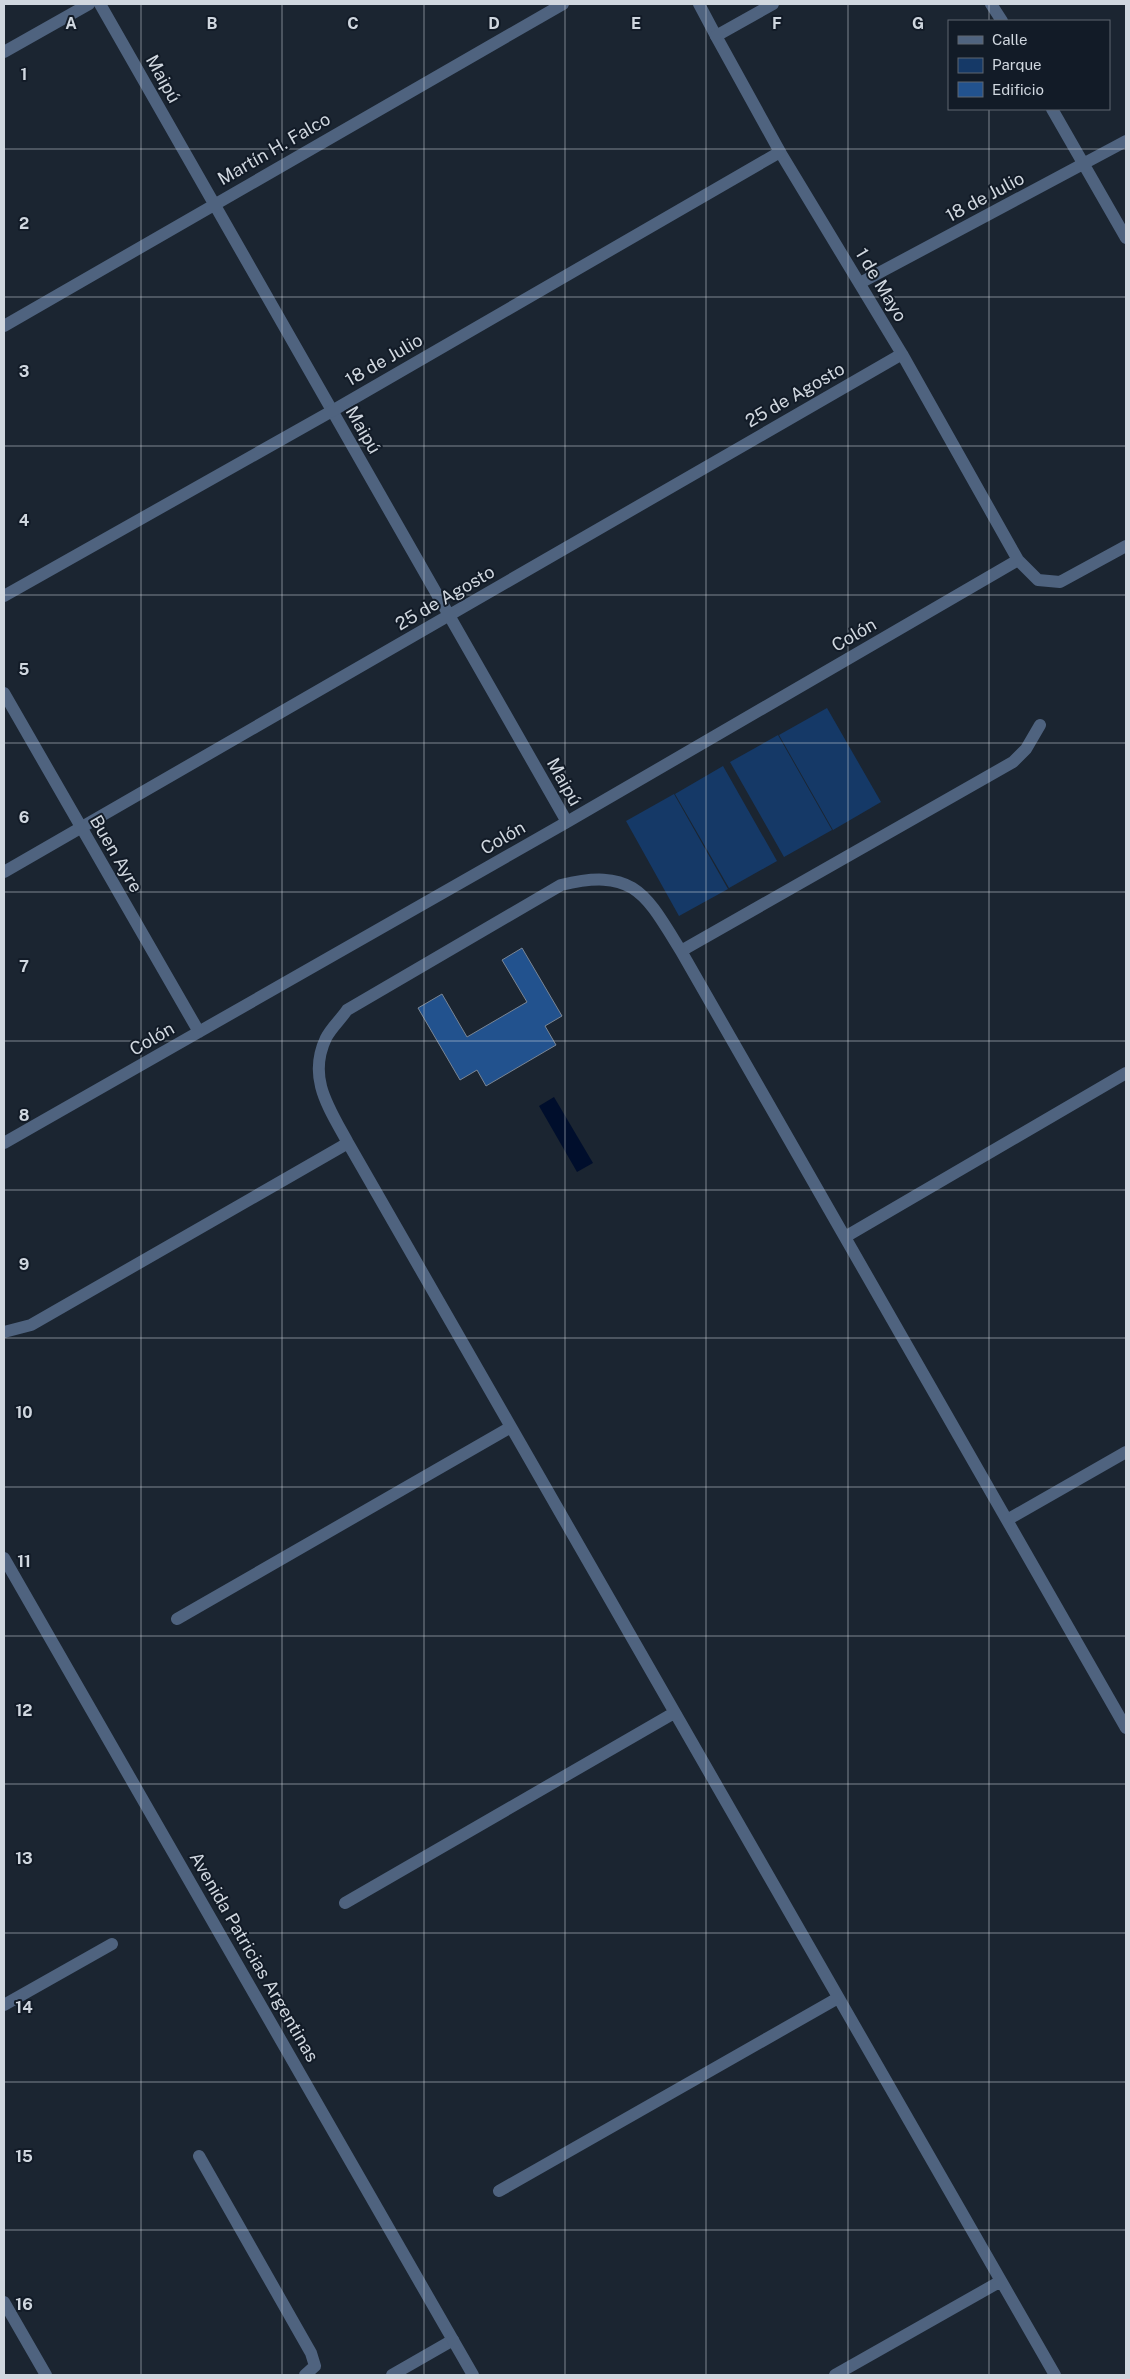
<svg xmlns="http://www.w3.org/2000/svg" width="1130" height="2379" font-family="'Public Sans',sans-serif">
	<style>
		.green { fill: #153967 }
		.water { fill: #000e2c }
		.building { fill: #22528e; stroke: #7a8695 }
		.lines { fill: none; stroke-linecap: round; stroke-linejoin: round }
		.minor { stroke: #4f637f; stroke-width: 12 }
		.tertiary { stroke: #4f637f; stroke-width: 12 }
		.grid { fill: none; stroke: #d0d7df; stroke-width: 1; stroke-opacity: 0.55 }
		.labels { text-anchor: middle; stroke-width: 4; stroke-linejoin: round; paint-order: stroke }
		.street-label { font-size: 18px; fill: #d0d7df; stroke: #121b27 }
		.grid-label { font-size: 16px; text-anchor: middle; font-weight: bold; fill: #d0d7df; stroke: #121b27; stroke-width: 4; stroke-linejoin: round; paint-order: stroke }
	</style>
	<rect width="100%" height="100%" fill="#1b2531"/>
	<path class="green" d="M 827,708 L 881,802 L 833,830 L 779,735 Z
		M 778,735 L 832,830 L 784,857 L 730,762 Z
		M 723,766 L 777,861 L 729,888 L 675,794 Z
		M 674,794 L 728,889 L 679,916 L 626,821 Z"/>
	<path class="water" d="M 554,1097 L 593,1163 L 577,1172 L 539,1106 Z"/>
	<path class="building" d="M 522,948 L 562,1016 L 545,1026 L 556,1045 L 486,1086 L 477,1070 L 460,1080 L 418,1008 L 442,994 L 467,1037 L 527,1002 L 502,960 Z"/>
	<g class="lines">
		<path class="minor" d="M 100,4 L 567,822
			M 699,4 L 716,36
			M 991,4 L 1002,21
			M 4,52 L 89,4
			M 1052,109 L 1126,238
			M 780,152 L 902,354 L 1018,560 L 1038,580 L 1060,582 L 1126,546
			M 860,283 L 1126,141
			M 4,326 L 563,4
			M 4,693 L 199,1032
			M 4,872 L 902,354
			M 681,951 L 1013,762 L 1026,749 L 1040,725
			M 4,1143 L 567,822 L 1018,560
			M 845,1237 L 1126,1073
			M 4,1332 L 31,1325 L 348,1143
			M 1007,1520 L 1126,1452
			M 177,1619 L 511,1427
			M 345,1903 L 674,1713
			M 4,2005 L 112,1944
			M 199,2156 L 311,2353 L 315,2366 L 305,2375
			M 499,2191 L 838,1998
			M 4,2302 L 46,2375
			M 392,2375 L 453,2340
			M 835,2375 L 1001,2281
			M 1055,2375 L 348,1143 C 329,1108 307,1078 326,1038 C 331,1028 341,1019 347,1010 L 561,885 C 635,867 646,895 681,951 L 1126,1728"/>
		<path class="tertiary" d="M 4,596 L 332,411 L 780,152 L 716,36 L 773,4
			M 4,1558 L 473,2375"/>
	</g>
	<path class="grid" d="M 141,4 L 141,2375M 282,4 L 282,2375M 424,4 L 424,2375M 565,4 L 565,2375M 706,4 L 706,2375M 848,4 L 848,2375M 989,4 L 989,21M 989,109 L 989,2375M 4,149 L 1126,149M 4,297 L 1126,297M 4,446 L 1126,446M 4,595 L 1126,595M 4,743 L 1126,743M 4,892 L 1126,892M 4,1041 L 1126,1041M 4,1190 L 1126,1190M 4,1338 L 1126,1338M 4,1487 L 1126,1487M 4,1636 L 1126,1636M 4,1784 L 1126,1784M 4,1933 L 1126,1933M 4,2082 L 1126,2082M 4,2230 L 1126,2230"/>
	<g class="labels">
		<g class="street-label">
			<text transform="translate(163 79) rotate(61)" y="6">Maipú</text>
			<text transform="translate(274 149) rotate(-30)" y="6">Martín H. Falco</text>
			<text transform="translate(985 197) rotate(-28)" y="6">18 de Julio</text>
			<text transform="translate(881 285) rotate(59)" y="6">1 de Mayo</text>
			<text transform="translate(384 360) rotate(-30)" y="6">18 de Julio</text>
			<text transform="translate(795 395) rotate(-30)" y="6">25 de Agosto</text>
			<text transform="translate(363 430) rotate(60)" y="6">Maipú</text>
			<text transform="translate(445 598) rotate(-30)" y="6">25 de Agosto</text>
			<text transform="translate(854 635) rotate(-30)" y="6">Colón</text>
			<text transform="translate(564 782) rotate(61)" y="6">Maipú</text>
			<text transform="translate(503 838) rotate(-30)" y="6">Colón</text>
			<text transform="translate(116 854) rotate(60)" y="6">Buen Ayre</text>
			<text transform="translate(152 1039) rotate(-30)" y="6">Colón</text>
			<text transform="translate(254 1957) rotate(60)" y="6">Avenida Patricias Argentinas</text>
		</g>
	</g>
	<g class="grid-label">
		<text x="71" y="29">A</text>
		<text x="212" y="29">B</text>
		<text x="353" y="29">C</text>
		<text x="494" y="29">D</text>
		<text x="636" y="29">E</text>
		<text x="777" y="29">F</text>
		<text x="918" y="29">G</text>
		<text x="24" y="80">1</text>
		<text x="24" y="229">2</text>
		<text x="24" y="377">3</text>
		<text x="24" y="526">4</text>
		<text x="24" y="675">5</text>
		<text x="24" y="823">6</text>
		<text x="24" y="972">7</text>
		<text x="24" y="1121">8</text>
		<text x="24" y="1270">9</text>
		<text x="24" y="1418">10</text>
		<text x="24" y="1567">11</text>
		<text x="24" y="1716">12</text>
		<text x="24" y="1864">13</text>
		<text x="24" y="2013">14</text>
		<text x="24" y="2162">15</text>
		<text x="24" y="2310">16</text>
	</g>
	<rect width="1130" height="2379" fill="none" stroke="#d0d7df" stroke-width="10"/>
	<rect x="948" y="20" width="162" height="90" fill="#121b27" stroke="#5e6671"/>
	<rect x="958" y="36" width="25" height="8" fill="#4f637f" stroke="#5e6671"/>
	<text x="992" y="45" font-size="15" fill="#d0d7df">Calle</text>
	<rect x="958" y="58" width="25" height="15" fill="#153967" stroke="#5e6671"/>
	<text x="992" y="70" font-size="15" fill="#d0d7df">Parque</text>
	<rect x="958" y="82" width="25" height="15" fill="#22528e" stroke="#5e6671"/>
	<text x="992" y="95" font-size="15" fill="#d0d7df">Edificio</text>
</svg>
